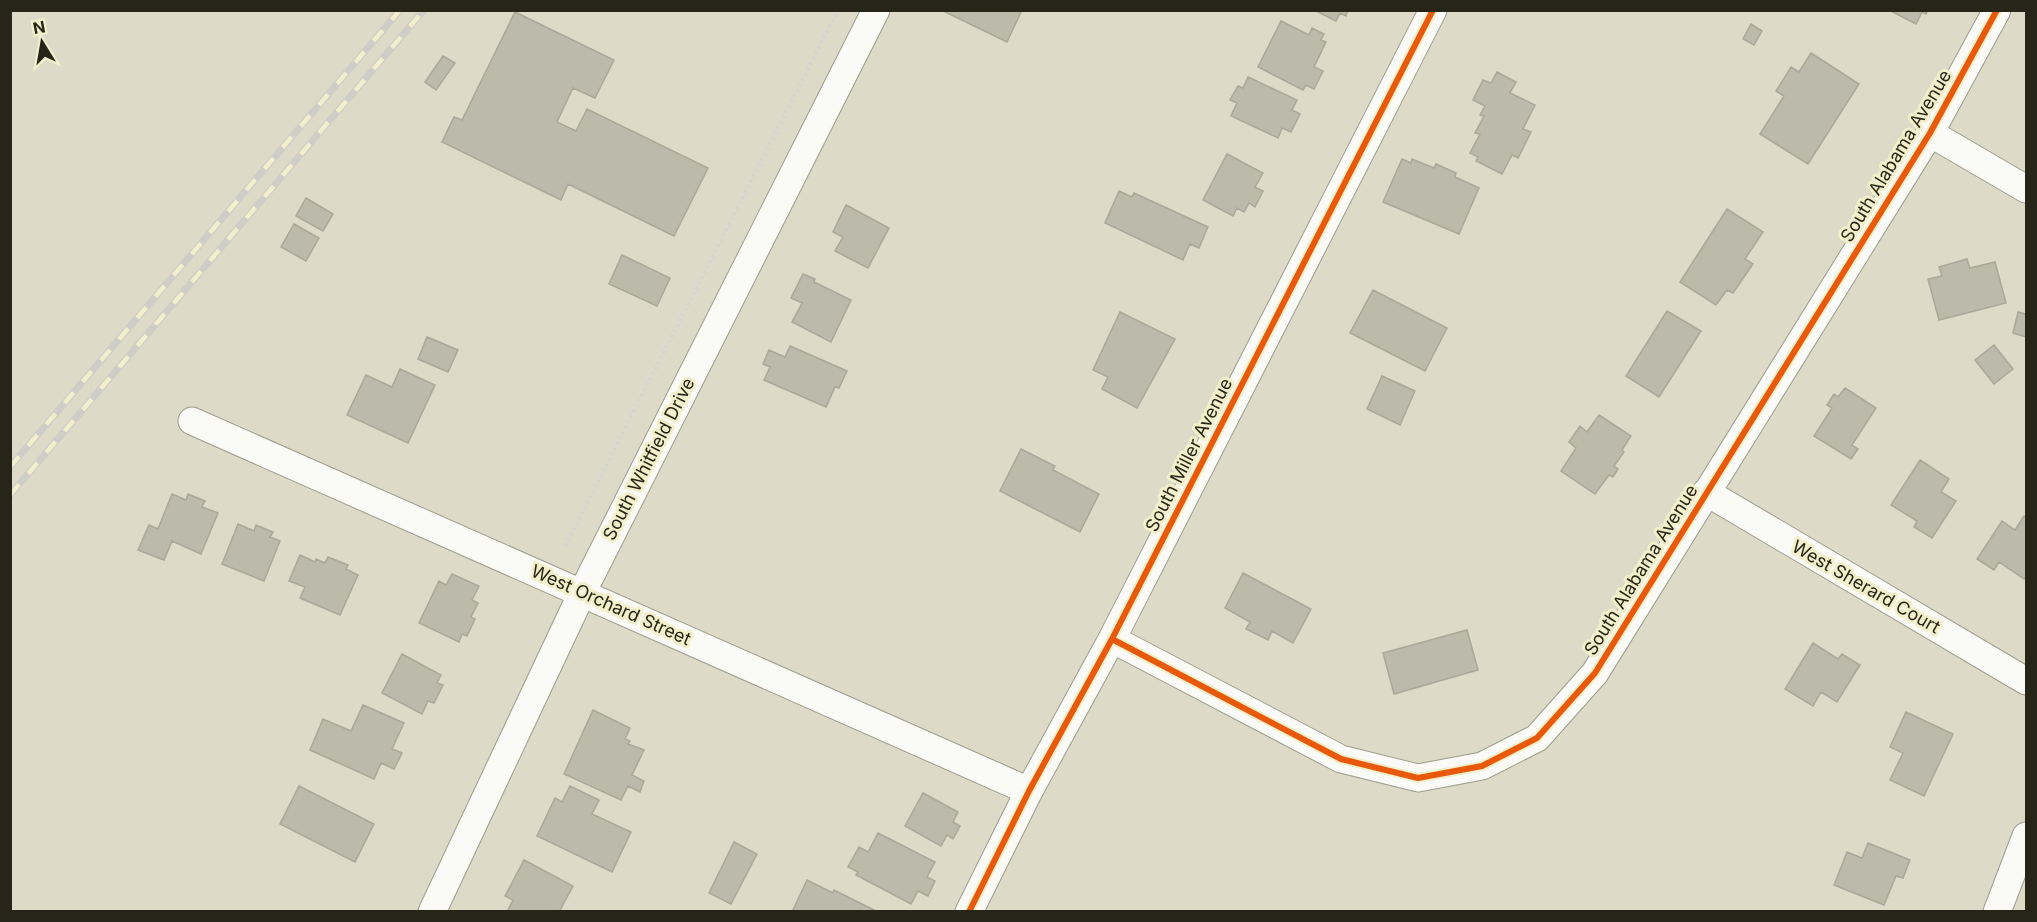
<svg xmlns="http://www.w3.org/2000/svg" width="2037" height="922" font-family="Inter,sans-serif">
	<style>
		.building { fill: #bcbaaa; stroke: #a9a899; stroke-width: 1.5 }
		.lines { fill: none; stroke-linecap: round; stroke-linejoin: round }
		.minor-casing { stroke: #9e9c8d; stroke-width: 29 }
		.path { stroke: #d6d6d0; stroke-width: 4; stroke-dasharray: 3 3; stroke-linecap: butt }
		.minor { stroke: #fafaf7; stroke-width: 27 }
		.rail-casing { stroke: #cecdc8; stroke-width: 7 }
		.rail { stroke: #f3efcb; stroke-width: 4.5; stroke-dasharray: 14; stroke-linecap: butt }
		.cycleway-casing { stroke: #f3efcb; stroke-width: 10 }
		.cycleway { stroke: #e8590c; stroke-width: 6 }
		.labels { text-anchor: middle; stroke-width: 6; stroke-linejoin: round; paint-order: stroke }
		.street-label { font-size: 18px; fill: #272518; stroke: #f3efcb }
	</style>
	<rect width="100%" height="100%" fill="#dddbc7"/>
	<path class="building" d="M 946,10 L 1022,10 L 1007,42 L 945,12 Z
		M 1314,10 L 1348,10 L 1346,16 L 1340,13 L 1336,21 Z
		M 1889,10 L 1928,10 L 1926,14 L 1922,12 L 1916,24 Z
		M 515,12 L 614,60 L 595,98 L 573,88 L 557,122 L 576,131 L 587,109 L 708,168 L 674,236 L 568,184 L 561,200 L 442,142 L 454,117 L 462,120 Z
		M 1281,21 L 1309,35 L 1312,28 L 1324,34 L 1321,40 L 1326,42 L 1314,67 L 1323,71 L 1314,89 L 1306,85 L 1303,90 L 1258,67 Z
		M 1751,24 L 1762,31 L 1754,45 L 1743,39 Z
		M 1811,53 L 1859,84 L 1808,164 L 1760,134 L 1784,96 L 1776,91 L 1791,67 L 1799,72 Z
		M 443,56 L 455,63 L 436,90 L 425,82 Z
		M 1497,72 L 1516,82 L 1510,93 L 1535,105 L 1523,129 L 1531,132 L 1518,158 L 1512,155 L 1502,174 L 1476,161 L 1478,157 L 1470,153 L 1480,134 L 1475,133 L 1484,116 L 1480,115 L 1485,106 L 1473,100 L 1483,80 L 1491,83 Z
		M 1248,77 L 1297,100 L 1292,110 L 1300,114 L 1291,132 L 1282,128 L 1278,138 L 1231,116 L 1237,103 L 1230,100 L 1238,86 L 1243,88 Z
		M 1227,154 L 1263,173 L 1255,187 L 1263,191 L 1255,207 L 1249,203 L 1244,212 L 1237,208 L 1233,216 L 1203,200 Z
		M 1402,159 L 1411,163 L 1412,159 L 1434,168 L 1436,164 L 1456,173 L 1455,177 L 1479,188 L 1459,234 L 1383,202 Z
		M 1119,191 L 1132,197 L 1134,193 L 1208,227 L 1199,248 L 1190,244 L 1183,260 L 1105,223 Z
		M 306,198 L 333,214 L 323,231 L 296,216 Z
		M 846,205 L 889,228 L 868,268 L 835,251 L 843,237 L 833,232 Z
		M 1727,209 L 1763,232 L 1745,259 L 1753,264 L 1733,293 L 1727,290 L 1716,305 L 1680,282 Z
		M 294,224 L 319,238 L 306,261 L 281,247 Z
		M 622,255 L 670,278 L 657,306 L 609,284 Z
		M 1967,259 L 1970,268 L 1995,262 L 2006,303 L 1939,320 L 1928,279 L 1942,276 L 1939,267 Z
		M 803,274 L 815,279 L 814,282 L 851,300 L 831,342 L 792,322 L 802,303 L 791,298 Z
		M 1373,290 L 1447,328 L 1425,371 L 1350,333 Z
		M 1667,311 L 1701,331 L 1659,397 L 1626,376 Z
		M 1120,312 L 1175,339 L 1137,408 L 1102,389 L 1108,377 L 1093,370 Z
		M 2018,312 L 2026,314 L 2026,337 L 2013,333 Z
		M 427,337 L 458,350 L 448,372 L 418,359 Z
		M 1994,345 L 2013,369 L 1994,384 L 1975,360 Z
		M 790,346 L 847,371 L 839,388 L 835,387 L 826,407 L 764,380 L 770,367 L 763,364 L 769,350 L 785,357 Z
		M 400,369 L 435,385 L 408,443 L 347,415 L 366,375 L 392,387 Z
		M 1382,376 L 1415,391 L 1400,425 L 1367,409 Z
		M 1845,388 L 1876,408 L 1852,445 L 1858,449 L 1851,459 L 1814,436 L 1832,408 L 1827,405 L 1834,394 L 1838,397 Z
		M 1599,415 L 1631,436 L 1622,450 L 1624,452 L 1614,466 L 1618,469 L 1613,477 L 1609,475 L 1595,494 L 1561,471 L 1576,448 L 1569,442 L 1580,426 L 1587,432 Z
		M 1021,449 L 1055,466 L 1053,470 L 1099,494 L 1080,532 L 1000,491 Z
		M 1920,460 L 1949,479 L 1941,492 L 1956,501 L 1932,538 L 1914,527 L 1917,521 L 1891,505 Z
		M 172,494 L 186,500 L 188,494 L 205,501 L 202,507 L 218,513 L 201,554 L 172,541 L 164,560 L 138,550 L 149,525 L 158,529 Z
		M 2024,516 L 2026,518 L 2026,576 L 2024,579 L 1999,562 L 1994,570 L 1977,559 L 2002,521 L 2015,530 Z
		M 238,524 L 254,531 L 256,525 L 273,532 L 270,537 L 280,541 L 264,581 L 222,564 Z
		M 300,555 L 315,562 L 316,559 L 325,563 L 328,557 L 348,565 L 346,569 L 358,575 L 340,615 L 300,598 L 305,587 L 289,581 Z
		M 1243,573 L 1311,609 L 1293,643 L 1272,631 L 1268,640 L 1246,629 L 1250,622 L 1225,608 Z
		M 452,574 L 479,586 L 472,600 L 478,603 L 471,617 L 475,619 L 467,636 L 462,634 L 459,642 L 419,623 L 439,581 L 446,585 Z
		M 1467,630 L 1478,670 L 1394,694 L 1383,653 Z
		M 1813,643 L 1838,659 L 1842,654 L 1860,665 L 1837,702 L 1821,692 L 1813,706 L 1785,689 Z
		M 402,654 L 441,675 L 437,683 L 443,685 L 434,703 L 428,701 L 422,714 L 382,693 Z
		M 363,705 L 404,723 L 392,749 L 402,753 L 394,769 L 381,763 L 374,779 L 310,750 L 323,719 L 351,731 Z
		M 593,710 L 630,728 L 625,739 L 630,741 L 628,744 L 644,750 L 632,775 L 644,781 L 640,792 L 628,786 L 621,800 L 564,774 Z
		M 1906,712 L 1953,734 L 1924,796 L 1890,780 L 1903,753 L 1890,747 Z
		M 299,786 L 374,824 L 355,862 L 280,824 Z
		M 570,786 L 599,800 L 592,814 L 631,832 L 612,872 L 537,836 L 555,798 L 562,802 Z
		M 923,793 L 958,812 L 953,822 L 960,826 L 953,839 L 947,835 L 941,846 L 905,826 Z
		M 878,833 L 935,862 L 927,877 L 935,881 L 928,896 L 918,891 L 911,904 L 856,875 L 858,872 L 848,867 L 859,847 L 868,852 Z
		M 734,842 L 757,854 L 731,904 L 709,893 Z
		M 1868,843 L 1910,860 L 1903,878 L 1896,876 L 1884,905 L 1834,885 L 1847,852 L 1862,858 Z
		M 524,860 L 573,886 L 559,912 L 507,912 L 513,900 L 505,896 Z
		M 807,880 L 833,893 L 834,890 L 878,912 L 792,912 Z"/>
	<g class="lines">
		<g class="minor-casing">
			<path id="minor" d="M 1930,133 L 2026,189
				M 192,421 L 1029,791
				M 1706,492 L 2026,681
				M 1112,639 L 1341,759 L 1418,778 L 1482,766 L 1537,738 L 1595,673 L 1930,133 L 1997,10
				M 432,912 L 582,593 L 876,10
				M 969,912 L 1029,791 L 1112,639 L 1433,10
				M 1997,912 L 2026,836"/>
		</g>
		<path class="path" d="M 565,546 L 838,10"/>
		<use href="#minor" class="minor"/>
		<g class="rail-casing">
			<path id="rail" d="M 10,467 L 400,10
				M 10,495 L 424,10"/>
		</g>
		<use href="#rail" class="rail"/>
		<g class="cycleway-casing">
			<path id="cycleway" d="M 1112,639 L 1341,759 L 1418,778 L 1482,766 L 1537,738 L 1595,673 L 1930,133 L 1997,10
				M 969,912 L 1029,791 L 1112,639 L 1433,10"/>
		</g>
		<use href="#cycleway" class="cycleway"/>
	</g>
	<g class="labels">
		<g class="street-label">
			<text transform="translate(1896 156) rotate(-59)" y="6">South Alabama Avenue</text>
			<text transform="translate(1189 455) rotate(-63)" y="6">South Miller Avenue</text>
			<text transform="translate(649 459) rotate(-63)" y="6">South Whitfield Drive</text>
			<text transform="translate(1641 570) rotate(-58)" y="6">South Alabama Avenue</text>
			<text transform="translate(1866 587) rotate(30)" y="6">West Sherard Court</text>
			<text transform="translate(611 605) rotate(24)" y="6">West Orchard Street</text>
		</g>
	</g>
	<rect width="2037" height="922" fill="none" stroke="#272518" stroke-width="24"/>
	<g transform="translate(42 42) rotate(349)" stroke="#f3efcb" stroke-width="4.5" paint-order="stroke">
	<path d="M0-4.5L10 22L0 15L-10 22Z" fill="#272518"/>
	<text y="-9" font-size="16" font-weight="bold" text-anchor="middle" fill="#272518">N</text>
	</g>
</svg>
